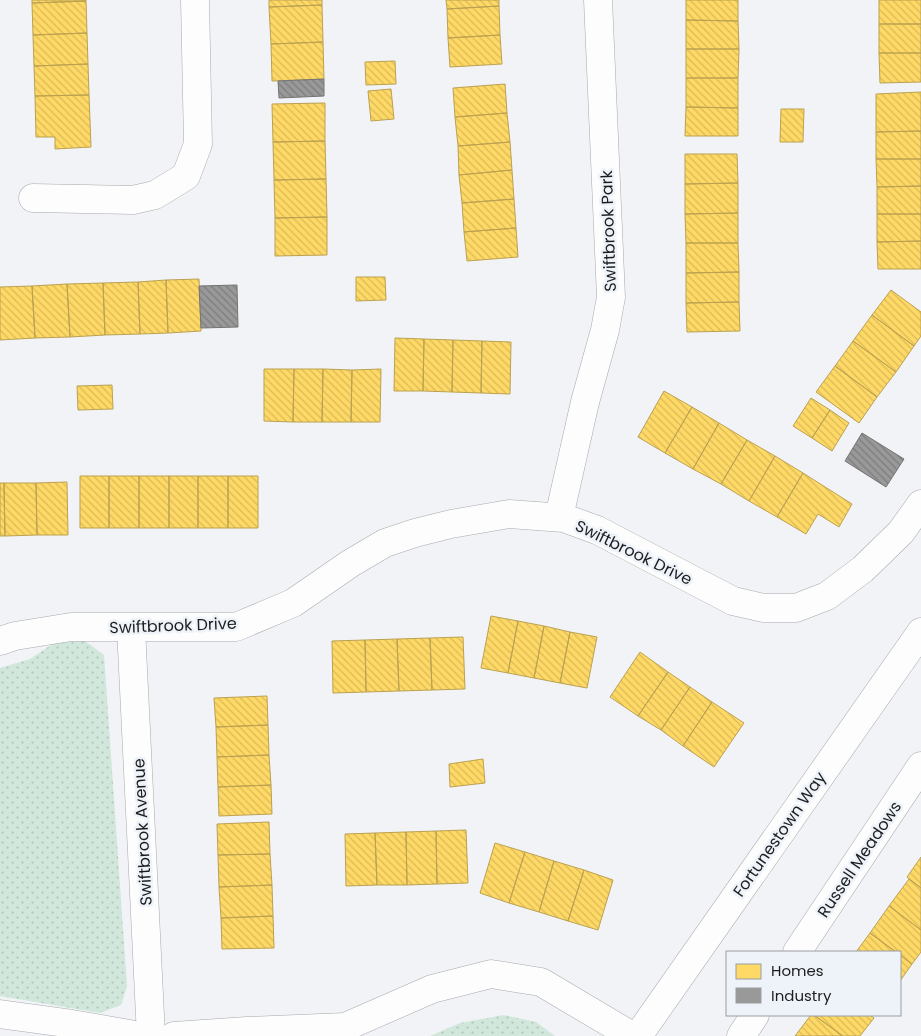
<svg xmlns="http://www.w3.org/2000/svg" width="921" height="1036" font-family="Poppins,sans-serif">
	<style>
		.grass { fill: url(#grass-dots) }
		.homes { fill: url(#homes-back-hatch); stroke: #bba151 }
		.industry { fill: url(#industry-back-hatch); stroke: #747474 }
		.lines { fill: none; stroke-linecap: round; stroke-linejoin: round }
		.minor-casing { stroke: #a7a9ab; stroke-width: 29 }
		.tertiary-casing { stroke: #a7a9ab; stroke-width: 29 }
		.minor { stroke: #fdfdfe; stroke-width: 28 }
		.tertiary { stroke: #fdfdfe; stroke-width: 28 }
		.labels { text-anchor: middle; stroke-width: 5; stroke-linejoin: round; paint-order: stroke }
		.street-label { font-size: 16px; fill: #1c1d1f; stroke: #eef3f9 }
	</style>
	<defs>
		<pattern id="grass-dots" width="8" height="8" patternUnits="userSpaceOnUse" patternTransform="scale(1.25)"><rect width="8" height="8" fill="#d1e7dc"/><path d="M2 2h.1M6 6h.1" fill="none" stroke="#b3c6bc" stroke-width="1.8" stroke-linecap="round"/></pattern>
		<pattern id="homes-back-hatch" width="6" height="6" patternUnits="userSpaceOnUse" patternTransform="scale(1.25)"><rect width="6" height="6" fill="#ffd966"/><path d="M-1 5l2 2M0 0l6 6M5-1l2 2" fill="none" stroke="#daba58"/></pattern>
		<pattern id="industry-back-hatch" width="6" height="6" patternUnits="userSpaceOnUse" patternTransform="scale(1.25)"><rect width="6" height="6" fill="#999"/><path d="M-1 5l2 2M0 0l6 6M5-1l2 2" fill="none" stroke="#7c7c7c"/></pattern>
	</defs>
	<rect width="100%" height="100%" fill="#f1f3f6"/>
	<path class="grass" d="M 85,641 L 104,655 L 127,986 L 121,1005 L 100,1013 L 0,996 L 0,668 L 30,659 L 54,643 Z
		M 504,1015 L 536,1022 L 555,1036 L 430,1036 L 460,1023 Z"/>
	<path class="homes" d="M 32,0 L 86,0 L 86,1 L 32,3 Z
		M 269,0 L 322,0 L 322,5 L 269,7 Z
		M 446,0 L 499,0 L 499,6 L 447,9 Z
		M 686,0 L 738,0 L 738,21 L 686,20 Z
		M 879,0 L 921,0 L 921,24 L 879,24 Z
		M 86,1 L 87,33 L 33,35 L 32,3 Z
		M 322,5 L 323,42 L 271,44 L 269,7 Z
		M 499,6 L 500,35 L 448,38 L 447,9 Z
		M 686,20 L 738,21 L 739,49 L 686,49 Z
		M 879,24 L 921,24 L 921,53 L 879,53 Z
		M 87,33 L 88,64 L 34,66 L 33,35 Z
		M 500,35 L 502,64 L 450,67 L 448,38 Z
		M 323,42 L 324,79 L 272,81 L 271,44 Z
		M 686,49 L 739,49 L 738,78 L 686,78 Z
		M 879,53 L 921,53 L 921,82 L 880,83 Z
		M 395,61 L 396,84 L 366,85 L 365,62 Z
		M 88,64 L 89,95 L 35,96 L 34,66 Z
		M 686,78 L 738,78 L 738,108 L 686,107 Z
		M 505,84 L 507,113 L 455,117 L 453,88 Z
		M 391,89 L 394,119 L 371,121 L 368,91 Z
		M 921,92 L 921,131 L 876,132 L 876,94 Z
		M 89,95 L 91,147 L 55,149 L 55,137 L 36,137 L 35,96 Z
		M 325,103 L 325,141 L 273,142 L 272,104 Z
		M 686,107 L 738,108 L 738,136 L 685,136 Z
		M 781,109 L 804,109 L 803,142 L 780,142 Z
		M 507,113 L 510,142 L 458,146 L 455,117 Z
		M 921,131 L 921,159 L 876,159 L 876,132 Z
		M 325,141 L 326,179 L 274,180 L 273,142 Z
		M 510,142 L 512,170 L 459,175 L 458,146 Z
		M 685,154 L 737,154 L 738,183 L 685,184 Z
		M 876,159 L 921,159 L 921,186 L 877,187 Z
		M 512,170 L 514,199 L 462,203 L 459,175 Z
		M 326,179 L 327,217 L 275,218 L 274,180 Z
		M 738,183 L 738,213 L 685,214 L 685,184 Z
		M 921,186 L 921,214 L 877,214 L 877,187 Z
		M 514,199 L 516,228 L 464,232 L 462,203 Z
		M 738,213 L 738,243 L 686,243 L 685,214 Z
		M 877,214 L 921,214 L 921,241 L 877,242 Z
		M 327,217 L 327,255 L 275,256 L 275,218 Z
		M 516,228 L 518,257 L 467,261 L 464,232 Z
		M 921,241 L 921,269 L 878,269 L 877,242 Z
		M 686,243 L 738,243 L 739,272 L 686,273 Z
		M 739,272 L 739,302 L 686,303 L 686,273 Z
		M 356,277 L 385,277 L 386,300 L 356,301 Z
		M 199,279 L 201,331 L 168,333 L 166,280 Z
		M 166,280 L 168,333 L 140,334 L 138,282 Z
		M 138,282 L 140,334 L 105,335 L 103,283 Z
		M 103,283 L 105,335 L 70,337 L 67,284 Z
		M 67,284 L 70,337 L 35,338 L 32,286 Z
		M 32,286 L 35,338 L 0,340 L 0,287 Z
		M 891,290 L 921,312 L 921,336 L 914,346 L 872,315 Z
		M 739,302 L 740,331 L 687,332 L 686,303 Z
		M 872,315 L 914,346 L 896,372 L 853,341 Z
		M 395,338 L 424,339 L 423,391 L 394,391 Z
		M 424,339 L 453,340 L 452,392 L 423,391 Z
		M 453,340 L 482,341 L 481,393 L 452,392 Z
		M 482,341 L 511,342 L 510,394 L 481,393 Z
		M 853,341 L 896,372 L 877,397 L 835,366 Z
		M 835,366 L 877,397 L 859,423 L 816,392 Z
		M 264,369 L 294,369 L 293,422 L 264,421 Z
		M 294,369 L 323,369 L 322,422 L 293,422 Z
		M 323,369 L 352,370 L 351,422 L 322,422 Z
		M 381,369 L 380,422 L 351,422 L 352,370 Z
		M 112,385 L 113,409 L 78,410 L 77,386 Z
		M 664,391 L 692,407 L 665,453 L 638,437 Z
		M 811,398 L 830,410 L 812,438 L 793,426 Z
		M 692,407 L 719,423 L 693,469 L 665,453 Z
		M 830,410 L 849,423 L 832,451 L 812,438 Z
		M 719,423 L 747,440 L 721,484 L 693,469 Z
		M 747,440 L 775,456 L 749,501 L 721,484 Z
		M 775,456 L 803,473 L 777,517 L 749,501 Z
		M 803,473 L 852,504 L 839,527 L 818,514 L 806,534 L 777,517 Z
		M 80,476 L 109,476 L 109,528 L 80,528 Z
		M 109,476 L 139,476 L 139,528 L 109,528 Z
		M 139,476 L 169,476 L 169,528 L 139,528 Z
		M 169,476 L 198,476 L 198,528 L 169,528 Z
		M 198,476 L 228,476 L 228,528 L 198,528 Z
		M 228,476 L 258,476 L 258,528 L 228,528 Z
		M 67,482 L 68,535 L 37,535 L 36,483 Z
		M 0,483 L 4,483 L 5,536 L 0,536 Z
		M 4,483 L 36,483 L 37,535 L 5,536 Z
		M 491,616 L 518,621 L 508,673 L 481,668 Z
		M 518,621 L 544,626 L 534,678 L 508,673 Z
		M 544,626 L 570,632 L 560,683 L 534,678 Z
		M 570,632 L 597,637 L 587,688 L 560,683 Z
		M 463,637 L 465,689 L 432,690 L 430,638 Z
		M 430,638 L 432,690 L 399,691 L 397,639 Z
		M 397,639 L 399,691 L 366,692 L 365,640 Z
		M 365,640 L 366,692 L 333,693 L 332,641 Z
		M 640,652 L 668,672 L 638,716 L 610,697 Z
		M 668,672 L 690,687 L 661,730 L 638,716 Z
		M 690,687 L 712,702 L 683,746 L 661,730 Z
		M 267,696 L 268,725 L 216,727 L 214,698 Z
		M 712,702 L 744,723 L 714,767 L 683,746 Z
		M 268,725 L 269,755 L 217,757 L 216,727 Z
		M 269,755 L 271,785 L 218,787 L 217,757 Z
		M 483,759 L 485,783 L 450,787 L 449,764 Z
		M 271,785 L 272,814 L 219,816 L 218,787 Z
		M 269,822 L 270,854 L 218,855 L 217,824 Z
		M 466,830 L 468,883 L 437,884 L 436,831 Z
		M 436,831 L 437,884 L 407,885 L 406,832 Z
		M 406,832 L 407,885 L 377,885 L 375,833 Z
		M 375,833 L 377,885 L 346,886 L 345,834 Z
		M 495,843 L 525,852 L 509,903 L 480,893 Z
		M 525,852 L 554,861 L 539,912 L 509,903 Z
		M 270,854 L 272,885 L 219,887 L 218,855 Z
		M 921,857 L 921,888 L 907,877 Z
		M 554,861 L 584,870 L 568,921 L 539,912 Z
		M 584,870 L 613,880 L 598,930 L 568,921 Z
		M 909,879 L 921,888 L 921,930 L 889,906 Z
		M 272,885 L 273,916 L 221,918 L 219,887 Z
		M 889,906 L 921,930 L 921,952 L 912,964 L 900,955 L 900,952 L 896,952 L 870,933 Z
		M 273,916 L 274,948 L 222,949 L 221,918 Z
		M 870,933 L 896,952 L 856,952 Z
		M 900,955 L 912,964 L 900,981 Z
		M 811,1015 L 814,1015 L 843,1036 L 795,1036 Z
		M 814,1015 L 870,1015 L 874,1018 L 860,1036 L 843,1036 Z"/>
	<path class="industry" d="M 324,79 L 324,96 L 279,98 L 278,81 Z
		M 237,285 L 238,327 L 201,328 L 199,286 Z
		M 862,433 L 904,459 L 886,487 L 845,461 Z"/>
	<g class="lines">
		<g class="minor-casing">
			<path id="minor" d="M 33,198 L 133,200 L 155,195 L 186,176 L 198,144 L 195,0
				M 559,517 L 585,402 L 605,330 L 611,297 L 598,0
				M 131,628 L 151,1036
				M 0,641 L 15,636 L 71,627 L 236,627 L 293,603 L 351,563 L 385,543 L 415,533 L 451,524 L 509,514 L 564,518 L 597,530 L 733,601 L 764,608 L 796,608 L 827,596 L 863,569 L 901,532 L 921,504
				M 797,952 L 921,766
				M 0,1014 L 66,1023 L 141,1036
				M 174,1036 L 247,1031 L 345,1027 L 432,989 L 491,974 L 541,982 L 632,1036
				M 741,1036 L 755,1015"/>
		</g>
		<g class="tertiary-casing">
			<path id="tertiary" d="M 638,1036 L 921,632"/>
		</g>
		<use href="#minor" class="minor"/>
		<use href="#tertiary" class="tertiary"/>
	</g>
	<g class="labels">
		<g class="street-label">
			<text transform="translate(608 231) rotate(-92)" y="6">Swiftbrook Park</text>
			<text transform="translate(634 552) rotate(26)" y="6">Swiftbrook Drive</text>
			<text transform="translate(173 625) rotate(-2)" y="6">Swiftbrook Drive</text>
			<text transform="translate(142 832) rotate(-93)" y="6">Swiftbrook Avenue</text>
			<text transform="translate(779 834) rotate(-55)" y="6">Fortunestown Way</text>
			<text transform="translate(859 859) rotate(-56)" y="6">Russell Meadows</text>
		</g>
	</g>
	<rect x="726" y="951" width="175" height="65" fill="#eef3f9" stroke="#9a9da2"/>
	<rect x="736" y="964" width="25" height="15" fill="#ffd966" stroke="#9a9da2"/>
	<text x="771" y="976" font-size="15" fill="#1c1d1f">Homes</text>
	<rect x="736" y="988" width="25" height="15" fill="#999999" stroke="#9a9da2"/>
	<text x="771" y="1001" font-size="15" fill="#1c1d1f">Industry</text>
</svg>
